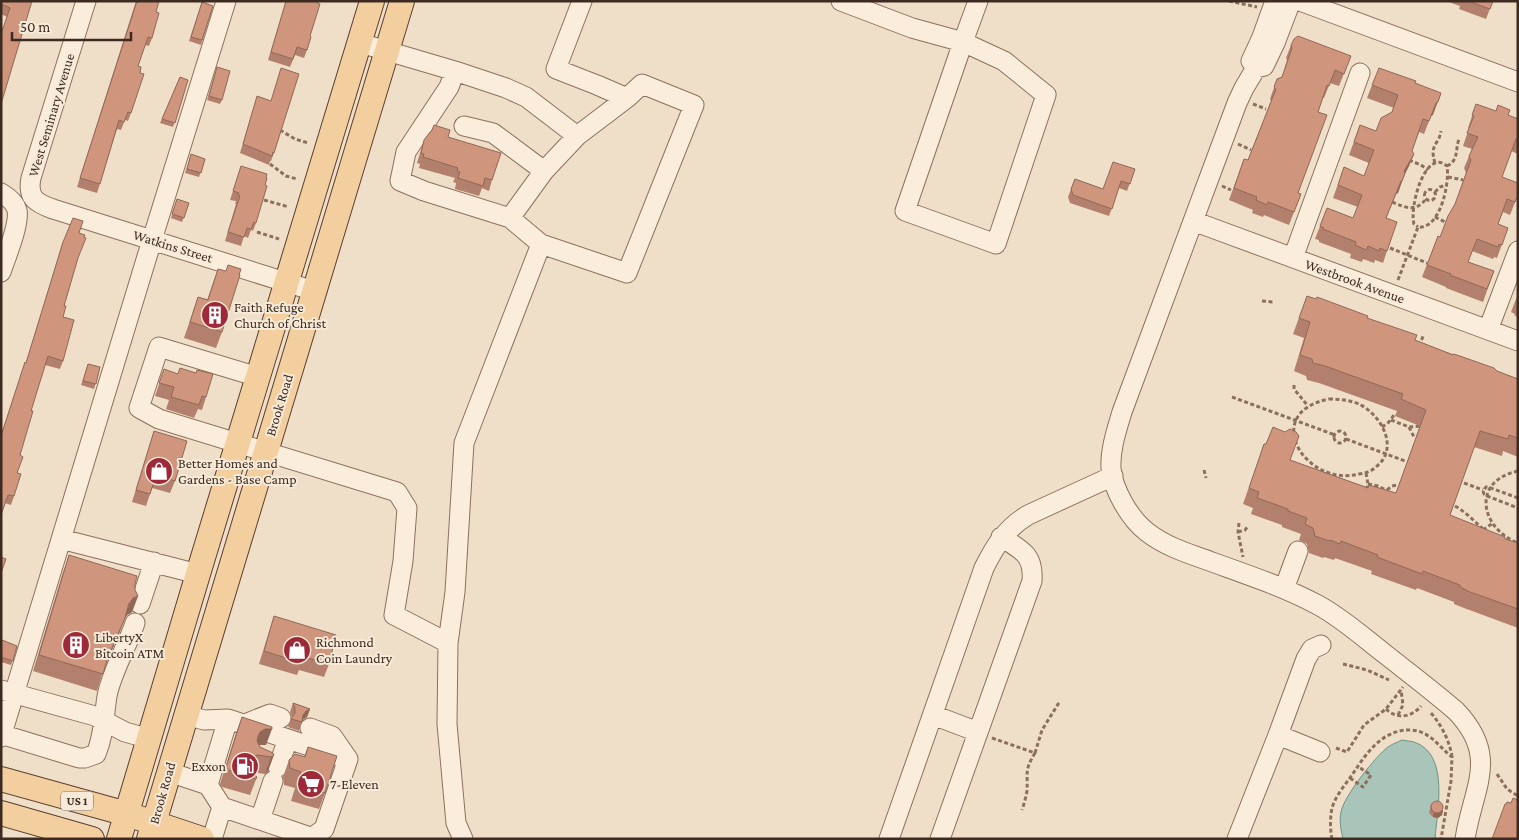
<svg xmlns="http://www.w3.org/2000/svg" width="1519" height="840" font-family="'Crimson Pro',serif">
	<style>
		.water { fill: #a9c4b9; stroke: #6f9386 }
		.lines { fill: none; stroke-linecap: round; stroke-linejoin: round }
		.minor-casing { stroke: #8d705c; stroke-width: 21 }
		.major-casing { stroke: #5b3f30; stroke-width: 26 }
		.path { stroke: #8d705c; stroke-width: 3; stroke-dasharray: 4 2.5; stroke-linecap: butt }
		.minor { stroke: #faeddc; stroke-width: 19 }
		.major { stroke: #f3cfa0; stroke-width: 24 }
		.wall { fill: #b2806c }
		.shaded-wall { fill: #916858 }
		.building { fill: #cf957d; stroke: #916858 }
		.labels { text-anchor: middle; stroke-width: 4; stroke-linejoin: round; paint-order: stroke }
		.shield { fill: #f7ead8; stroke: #756457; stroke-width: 1 }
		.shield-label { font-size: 12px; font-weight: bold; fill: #3d2a20 }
		.street-label { font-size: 14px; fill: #3d2a20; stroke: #f7ead8 }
		.poi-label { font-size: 14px; fill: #3d2a20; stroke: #f7ead8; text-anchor: start }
	</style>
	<rect width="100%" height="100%" fill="#f0dfc8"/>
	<path class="water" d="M 1402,740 C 1406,741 1411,741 1414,742 C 1450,754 1437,811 1435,839 L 1343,839 C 1341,830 1339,821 1341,812 C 1344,796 1375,757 1388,747 C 1392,744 1398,742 1402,740 Z"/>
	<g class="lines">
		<g class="minor-casing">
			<path id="minor" d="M 86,1 L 31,178 C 27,198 36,203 53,209 L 314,291
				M 841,1 L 912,28 L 963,42 L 978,1
				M 1291,1 L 1275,43 L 1264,66 L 1256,68 L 1244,88 L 1237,103 L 1122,412 C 1117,429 1110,449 1111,468 C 1113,490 1130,519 1147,532 C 1166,547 1190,554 1212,562 C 1248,575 1284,587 1318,605 C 1342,618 1363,637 1385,654 C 1409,673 1433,691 1456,711 C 1500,757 1473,787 1465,839
				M 1300,1 L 1518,82
				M 963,42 L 1004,61 L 1046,95 L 996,244 L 905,211 Z
				M 360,43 L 455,71 L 506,88 L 526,97 L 577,136 L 627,98
				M 1256,68 L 1251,61 L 1262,37 L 1275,1
				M 455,71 L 449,87 L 406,152 L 400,181 L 424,191 L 510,218 L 541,244
				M 464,126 L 493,133 L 544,171 L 577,136
				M 1,193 C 8,197 15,203 17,210 C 20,224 6,257 1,272
				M 510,218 L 544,171
				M 1193,221 L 1518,341
				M 1293,258 L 1360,73
				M 1488,330 L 1518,251
				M 258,377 L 159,347 L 139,408 L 159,419 L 397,492 L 407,508 L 403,561 L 394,615 L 448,643 L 455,592 L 464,443 L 541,244 L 627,273 L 694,105 L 642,84 L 627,98 L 597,85 L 556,69 L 582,1
				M 61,539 L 198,574
				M 1284,589 L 1298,551
				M 140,604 L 154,562
				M 448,643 L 447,724 L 456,823 L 463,839
				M 1,690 L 95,716 L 125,732 L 150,739
				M 186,715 L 204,720 L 228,719 L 348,759 L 324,829 L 310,839
				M 933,715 L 978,732
				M 228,719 L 208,785 L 222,807 L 310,837
				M 245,724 L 270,714 L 281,718
				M 310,728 L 332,736 L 348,759
				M 1,734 L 79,758 L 85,758 L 96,754 C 104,735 104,716 107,696 C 112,671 127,647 135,623
				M 1278,735 L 1320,752
				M 1,737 L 152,240 L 226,1
				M 278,767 L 288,739
				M 169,772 L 208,785
				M 260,820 L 273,781
				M 212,839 L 222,807
				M 889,839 L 984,568 C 995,546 1006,528 1028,515 L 1113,476
				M 940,839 L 1032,581 C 1034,555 1022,550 1001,537
				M 1237,839 L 1278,735 L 1306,659 L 1312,649 L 1321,645"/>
		</g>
		<g class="major-casing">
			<path id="major" d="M 1,779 L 127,814 L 202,839
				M 1,813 L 92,839
				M 119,839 L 198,574 L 372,1
				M 149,839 L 402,1"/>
		</g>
		<path class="path" d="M 1229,1 L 1257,7
			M 1253,104 L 1266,109
			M 280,130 L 295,139 L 308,143
			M 1238,144 L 1251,150
			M 1409,160 L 1421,165 L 1428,170
			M 1435,163 C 1429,144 1439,145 1441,131
			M 270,164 L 286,176 L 297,179
			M 1447,166 C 1459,160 1455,150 1459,139
			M 1448,177 L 1463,180
			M 1222,186 L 1231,190
			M1424.5 195a5.5 5.5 0 1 1 11 0a5.5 5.5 0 1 1-11 0Z
			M 1435,192 L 1440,187 L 1447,185
			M 264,200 L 289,207
			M 1392,202 C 1406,208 1416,212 1426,199
			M 1435,217 L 1447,223
			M 257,232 L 279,239
			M 1390,248 L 1427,263
			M 1398,280 L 1418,227 C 1440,230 1450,183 1447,166 C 1425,147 1409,208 1414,224 L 1418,227
			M 1262,301 L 1273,302
			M 1419,346 L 1424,334
			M 1294,385 L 1294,389 L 1308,406
			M 1232,397 L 1335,435
			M 1329,399 C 1339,399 1349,400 1359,404 C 1380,414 1400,447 1377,466 C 1372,471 1366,473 1359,474 C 1306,488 1259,413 1329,399 Z
			M 1391,420 L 1409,427 L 1422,426
			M 1382,427 L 1389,422 L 1394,415
			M 1409,427 L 1414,437
			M1334 437a6 6 0 1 1 12 0a6 6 0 1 1-12 0Z
			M 1346,439 L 1405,461
			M 1204,470 L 1206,478
			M 1518,471 C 1471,481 1480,528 1518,543
			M 1366,473 L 1368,484 L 1366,491
			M 1464,483 L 1483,490
			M 1368,484 L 1378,486 L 1388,491
			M 1387,490 L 1392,486 L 1397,485
			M 1518,498 L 1488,487 L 1486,487 L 1483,491 L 1484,494 L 1487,496 L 1518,508
			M 1455,506 C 1466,512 1474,521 1483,529
			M 1239,523 L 1238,532 L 1243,557
			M 1483,530 L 1493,523
			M 1238,532 L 1245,530 L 1248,526
			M 1343,664 L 1367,670 L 1389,680
			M 1386,709 C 1397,720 1412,717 1421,706
			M 1431,713 C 1442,726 1449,740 1452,756
			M 1398,715 L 1403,705 L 1401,690
			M 992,738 L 1035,753 C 1024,771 1028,772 1027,791 C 1026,797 1024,804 1022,810
			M 1336,748 L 1347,752 L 1364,725 L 1386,709 L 1403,687
			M 1035,753 L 1042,730 L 1060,701
			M 1497,774 L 1507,789 L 1518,796
			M 1350,778 L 1363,787 L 1371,775 L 1357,766
			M 1332,839 C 1330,829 1330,818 1332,808 C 1336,795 1345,785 1352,775 C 1366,754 1382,729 1411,730 C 1430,731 1438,746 1452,757 L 1451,781 L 1441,839"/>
		<use href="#minor" class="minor"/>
		<use href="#major" class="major"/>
	</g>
	<path class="wall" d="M 1,1 L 32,1 L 7,17 L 1,14 Z
		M 136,1 L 159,1 L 156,12 L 152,38 L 149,46 L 145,45 L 138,66 L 140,73 L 131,113 L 128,121 L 125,120 L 121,130 L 117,129 L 97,193 L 77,187 Z
		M 286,1 L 317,1 L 307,50 L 304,58 L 295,55 L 290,67 L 268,60 Z
		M 1446,1 L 1493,1 L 1486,19 L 1459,9 L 1460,6 Z
		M 202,2 L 213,6 L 201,45 L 189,41 Z
		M 1291,45 L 1351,56 L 1339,86 L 1330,83 L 1324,98 L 1323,98 L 1318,112 L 1298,193 L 1301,194 L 1289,225 L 1264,215 L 1263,217 L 1252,213 L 1253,210 L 1229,200 L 1244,159 L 1248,160 L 1271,101 L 1270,99 L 1277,79 L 1282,77 L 1287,60 L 1286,58 Z
		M 217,67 L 222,100 L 220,104 L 207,100 Z
		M 281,68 L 274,153 L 271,161 L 270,161 L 269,165 L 240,153 L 257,96 L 271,101 Z
		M 180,77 L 188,80 L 173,127 L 160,123 Z
		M 1415,83 L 1433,115 L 1431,116 L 1424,134 L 1419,132 L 1412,151 L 1414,154 L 1409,166 L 1405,174 L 1398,193 L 1396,194 L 1386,218 L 1387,251 L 1383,263 L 1375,260 L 1374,263 L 1363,259 L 1362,262 L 1350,258 L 1351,254 L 1319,242 L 1319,240 L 1315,239 L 1327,208 L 1353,218 L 1358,207 L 1333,198 L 1344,167 L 1364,176 L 1369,163 L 1349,155 L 1360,125 L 1376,131 L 1392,112 L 1394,108 L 1367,98 L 1372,85 Z
		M 1476,104 L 1518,119 L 1518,154 L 1511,151 L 1502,177 L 1518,195 L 1510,215 L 1503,212 L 1498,224 L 1508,228 L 1497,258 L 1494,257 L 1493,259 L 1472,251 L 1468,262 L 1494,271 L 1483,302 L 1446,288 L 1446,287 L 1422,277 L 1438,236 L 1440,237 L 1455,205 L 1466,173 L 1464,168 L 1472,149 L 1463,146 L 1469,128 L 1468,128 Z
		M 448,137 L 492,180 L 489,191 L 482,188 L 479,196 L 455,189 L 456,183 L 453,182 L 455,178 L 419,168 L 420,164 L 417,163 L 424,140 Z
		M 191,154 L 205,159 L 199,177 L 185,173 Z
		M 241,166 L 256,223 L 253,231 L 251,230 L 248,238 L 244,236 L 241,246 L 225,241 L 236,204 L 235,204 L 236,201 L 230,200 Z
		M 1135,169 L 1127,191 L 1119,188 L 1109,216 L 1070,203 L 1068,197 L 1075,179 L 1103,189 Z
		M 177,199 L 189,203 L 182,222 L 171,218 Z
		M 79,233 L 77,260 L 64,306 L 63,317 L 63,361 L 60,369 L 45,365 L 31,411 L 20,455 L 14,496 L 11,505 L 5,503 L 1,515 L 1,435 L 22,371 L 25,362 L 26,362 L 63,242 Z
		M 218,269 L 222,332 L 216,348 L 184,338 L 198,297 L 207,300 Z
		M 1518,294 L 1518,317 L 1514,315 L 1515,314 L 1511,312 Z
		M 1307,296 L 1367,318 L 1415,340 L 1518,379 L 1518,457 L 1503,451 L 1502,456 L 1474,447 L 1450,515 L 1505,539 L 1518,543 L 1518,628 L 1464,608 L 1454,604 L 1454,602 L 1417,588 L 1416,590 L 1371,574 L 1372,571 L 1335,558 L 1334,560 L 1324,557 L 1323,558 L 1309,553 L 1307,544 L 1299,540 L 1301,534 L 1282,527 L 1282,525 L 1251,514 L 1253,508 L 1243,504 L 1264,444 L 1290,460 L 1368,488 L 1396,493 L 1420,426 L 1395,416 L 1397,411 L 1319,383 L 1307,380 L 1306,376 L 1294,371 L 1304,338 L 1293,334 Z
		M 88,364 L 100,367 L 94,389 L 81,385 Z
		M 164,369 L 206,397 L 202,410 L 198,409 L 194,418 L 166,409 L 169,400 L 155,396 Z
		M 154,431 L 175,481 L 170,493 L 152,488 L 146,506 L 132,502 Z
		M 69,555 L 135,584 L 135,590 L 138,596 L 132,612 L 127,615 L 124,620 L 105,665 L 97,691 L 33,671 L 63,572 Z
		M 274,616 L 329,664 L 324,677 L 299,670 L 297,675 L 259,664 Z
		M 1,642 L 17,646 L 11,665 L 1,662 Z
		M 293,703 L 310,709 L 307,717 L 303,720 L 302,722 L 299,731 L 288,727 L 292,717 L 290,712 Z
		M 242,717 L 266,745 L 259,745 L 260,747 L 273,753 L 268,771 L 265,774 L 251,772 L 257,777 L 250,795 L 222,787 L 220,784 L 236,733 Z
		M 308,747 L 325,793 L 319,809 L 291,801 L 295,788 L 284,785 L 283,777 L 289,760 L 304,757 Z
		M 1431,804 L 1443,810 L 1442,815 L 1438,818 L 1433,817 L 1429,813 Z"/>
	<path class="shaded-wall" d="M 1441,93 L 1433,115 L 1431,116 L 1424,134 L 1436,103 Z
		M 1414,154 L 1409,166 L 1401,181 L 1402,181 L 1398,193 L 1396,194 L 1381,230 L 1404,171 Z
		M 138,596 L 132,612 L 127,615 L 124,620 L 130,603 L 133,598 Z
		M 125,618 L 119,634 L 102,673 L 108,657 Z
		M 310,709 L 307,717 L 302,720 L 303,715 L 306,711 Z
		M 265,729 L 272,729 L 266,745 L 259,745 L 254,748 L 258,736 L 260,732 Z
		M 257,755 L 251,771 L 246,774 L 249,762 L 252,757 Z
		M 274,755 L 268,771 L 265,774 L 271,757 Z
		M 1443,810 L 1442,815 L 1438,818 L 1433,817 L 1434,813 Z"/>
	<path class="building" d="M 1,1 L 32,1 L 1,104 L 1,34 L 10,8 L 1,4 Z
		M 137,1 L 159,1 L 156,12 L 159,13 L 152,38 L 148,37 L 138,66 L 141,67 L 140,73 L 144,74 L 131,113 L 128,112 L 124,122 L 119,120 L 100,184 L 80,178 Z
		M 286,1 L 317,1 L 316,2 L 320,4 L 310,36 L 311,37 L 307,50 L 297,47 L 293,59 L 271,52 Z
		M 1468,1 L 1493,1 L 1490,9 Z
		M 202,2 L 213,6 L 202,40 L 191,37 Z
		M 1298,36 L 1351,56 L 1344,74 L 1335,70 L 1329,86 L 1327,85 L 1318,112 L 1327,115 L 1298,193 L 1301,194 L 1294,212 L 1268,202 L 1267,205 L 1256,200 L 1257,197 L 1234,188 L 1244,159 L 1248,160 L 1276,89 L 1274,87 L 1277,79 L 1282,77 L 1292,48 L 1291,45 L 1294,39 Z
		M 217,67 L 230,71 L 222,100 L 209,96 Z
		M 281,68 L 299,74 L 274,153 L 273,152 L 272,156 L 243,144 L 257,96 L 271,101 Z
		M 1379,68 L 1416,81 L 1415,83 L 1441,93 L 1438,102 L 1436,103 L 1429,121 L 1423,119 L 1412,151 L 1414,154 L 1404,171 L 1405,173 L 1402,181 L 1401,181 L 1386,218 L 1397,222 L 1387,251 L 1380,248 L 1379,251 L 1368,246 L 1366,250 L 1355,245 L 1356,242 L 1323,229 L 1324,228 L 1320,226 L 1327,208 L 1353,218 L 1362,195 L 1338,185 L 1344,167 L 1364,176 L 1374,150 L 1354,142 L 1360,125 L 1376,131 L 1381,118 L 1392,112 L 1398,95 L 1372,85 Z
		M 180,77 L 188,80 L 175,123 L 162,119 Z
		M 1476,104 L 1496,111 L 1498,105 L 1510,110 L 1508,115 L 1518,119 L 1518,139 L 1516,139 L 1502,177 L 1518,183 L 1518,195 L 1515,202 L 1507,199 L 1498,224 L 1508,228 L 1502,245 L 1499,244 L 1498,247 L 1477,239 L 1468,262 L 1494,271 L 1487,289 L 1450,275 L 1451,274 L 1427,265 L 1438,236 L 1440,237 L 1448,216 L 1455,204 L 1471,160 L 1469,156 L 1478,137 L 1467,133 L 1474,116 L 1472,115 Z
		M 434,125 L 450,130 L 448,137 L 501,153 L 492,180 L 485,178 L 483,186 L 458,178 L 460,172 L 457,171 L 458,168 L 423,157 L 424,154 L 421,153 L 424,140 L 430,132 L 431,132 Z
		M 191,154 L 205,159 L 201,173 L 187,169 Z
		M 1113,162 L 1135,169 L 1130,184 L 1121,181 L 1112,209 L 1073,195 L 1071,189 L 1075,179 L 1103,189 Z
		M 241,166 L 267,174 L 266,178 L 267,178 L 265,185 L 267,186 L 256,223 L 254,222 L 251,229 L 247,228 L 244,237 L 228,232 L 240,196 L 238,195 L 239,193 L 233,191 Z
		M 177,199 L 189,203 L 184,218 L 172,214 Z
		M 73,218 L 83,221 L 79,233 L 85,235 L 84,237 L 86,238 L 78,258 L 64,306 L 66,306 L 63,317 L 74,320 L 63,361 L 48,356 L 31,411 L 33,411 L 20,455 L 23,457 L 17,473 L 21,474 L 14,496 L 8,495 L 1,515 L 1,436 L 25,362 L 26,363 L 63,242 Z
		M 228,265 L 241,269 L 239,275 L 240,275 L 222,332 L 190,322 L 198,297 L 208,300 L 218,269 L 226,271 Z
		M 1307,296 L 1316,299 L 1317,297 L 1368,316 L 1367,318 L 1417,335 L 1415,340 L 1453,355 L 1453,354 L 1457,355 L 1494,368 L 1497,371 L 1518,379 L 1518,438 L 1509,435 L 1508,439 L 1480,431 L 1450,515 L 1505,537 L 1505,539 L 1518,543 L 1518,609 L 1470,592 L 1460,587 L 1460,585 L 1423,571 L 1422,574 L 1377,557 L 1378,555 L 1341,541 L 1340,544 L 1330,540 L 1329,541 L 1315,536 L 1313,528 L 1305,524 L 1307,518 L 1288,511 L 1288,509 L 1257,498 L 1259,492 L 1249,488 L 1264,444 L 1266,444 L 1273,427 L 1285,432 L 1290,429 L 1296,432 L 1299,436 L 1290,460 L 1368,488 L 1369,485 L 1396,493 L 1426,410 L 1401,399 L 1403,394 L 1325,366 L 1313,363 L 1312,359 L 1300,355 L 1310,322 L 1299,318 Z
		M 88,364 L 100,367 L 96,384 L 83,381 Z
		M 180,368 L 196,373 L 197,370 L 213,374 L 206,397 L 202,396 L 199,405 L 171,397 L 174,387 L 159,383 L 164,369 L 178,374 Z
		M 154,431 L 187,441 L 175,481 L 156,475 L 150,494 L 136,490 Z
		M 69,555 L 137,576 L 135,584 L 135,590 L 138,596 L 133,598 L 130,603 L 129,603 L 125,618 L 108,657 L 103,674 L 39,655 Z
		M 1,557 L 6,559 L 1,573 Z
		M 274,616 L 336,635 L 329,664 L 304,657 L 302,663 L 264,651 Z
		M 2,640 L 17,646 L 13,661 L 1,657 L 1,642 Z
		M 293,703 L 310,709 L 306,711 L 303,715 L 302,722 L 291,719 L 295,713 L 295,708 Z
		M 242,717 L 272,727 L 272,729 L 265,729 L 260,732 L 258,736 L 257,741 L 260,747 L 273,753 L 274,755 L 271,757 L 257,755 L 252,757 L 249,762 L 249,768 L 251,772 L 257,777 L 256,779 L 228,770 L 226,767 Z
		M 308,747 L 337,756 L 325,793 L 297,784 L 301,772 L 290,768 L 289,760 L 295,754 L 305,757 Z
		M 1513,798 L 1518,800 L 1518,839 L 1492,839 L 1505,804 L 1506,804 L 1507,802 L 1511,803 Z
		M1431 807a6 6 0 1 1 12 0a6 6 0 1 1-12 0Z"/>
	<defs>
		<g id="building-disc" transform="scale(1.4375)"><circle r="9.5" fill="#9e2a39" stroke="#f7ead8"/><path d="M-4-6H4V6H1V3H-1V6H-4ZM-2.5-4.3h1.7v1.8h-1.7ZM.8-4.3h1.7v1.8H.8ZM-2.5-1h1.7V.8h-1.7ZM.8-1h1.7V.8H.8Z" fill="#fff"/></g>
		<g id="shop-disc" transform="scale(1.4375)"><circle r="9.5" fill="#9e2a39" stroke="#f7ead8"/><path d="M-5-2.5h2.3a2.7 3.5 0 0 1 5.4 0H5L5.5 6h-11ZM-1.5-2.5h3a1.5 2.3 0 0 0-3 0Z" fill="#fff"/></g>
		<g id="fuel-disc" transform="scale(1.4375)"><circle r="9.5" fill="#9e2a39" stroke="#f7ead8"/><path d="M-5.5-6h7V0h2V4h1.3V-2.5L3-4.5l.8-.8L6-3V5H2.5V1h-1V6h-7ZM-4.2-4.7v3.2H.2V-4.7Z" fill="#fff"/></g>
		<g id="supermarket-disc" transform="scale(1.4375)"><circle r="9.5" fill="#9e2a39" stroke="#f7ead8"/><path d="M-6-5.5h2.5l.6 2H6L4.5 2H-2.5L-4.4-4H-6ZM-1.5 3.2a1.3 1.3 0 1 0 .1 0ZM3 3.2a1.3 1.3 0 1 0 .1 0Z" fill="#fff"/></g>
	</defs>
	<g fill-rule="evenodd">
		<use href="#building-disc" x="215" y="315"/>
		<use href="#shop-disc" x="159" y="471"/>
		<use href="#building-disc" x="76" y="645"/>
		<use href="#shop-disc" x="297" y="650"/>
		<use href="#fuel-disc" x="245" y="766"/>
		<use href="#supermarket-disc" x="311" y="784"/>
	</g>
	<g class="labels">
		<rect class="shield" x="61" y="791.5" width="32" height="19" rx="4"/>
		<g class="shield-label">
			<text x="77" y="805">US 1</text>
		</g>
		<g class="street-label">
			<text transform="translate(51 115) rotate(-73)" y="5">West Seminary Avenue</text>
			<text transform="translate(173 246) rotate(17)" y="5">Watkins Street</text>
			<text transform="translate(1355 281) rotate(20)" y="5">Westbrook Avenue</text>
			<text transform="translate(279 405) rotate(-73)" y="5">Brook Road</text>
			<text transform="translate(162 793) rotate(-74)" y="5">Brook Road</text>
		</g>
		<g class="poi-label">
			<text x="234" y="312">Faith Refuge<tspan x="234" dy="16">Church of Christ</tspan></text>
			<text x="178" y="468">Better Homes and<tspan x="178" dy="16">Gardens - Base Camp</tspan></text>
			<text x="95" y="642">LibertyX<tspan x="95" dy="16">Bitcoin ATM</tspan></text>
			<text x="316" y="647">Richmond<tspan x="316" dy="16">Coin Laundry</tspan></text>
			<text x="226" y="771" text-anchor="end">Exxon</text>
			<text x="330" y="789">7-Eleven</text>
		</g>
	</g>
	<rect width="1519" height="840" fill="none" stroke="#3d2a20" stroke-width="5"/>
	<path d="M12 32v8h119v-8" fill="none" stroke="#3d2a20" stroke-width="2.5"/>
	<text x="20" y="32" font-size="15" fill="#3d2a20" stroke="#f7ead8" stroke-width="4" paint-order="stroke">50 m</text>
</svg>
